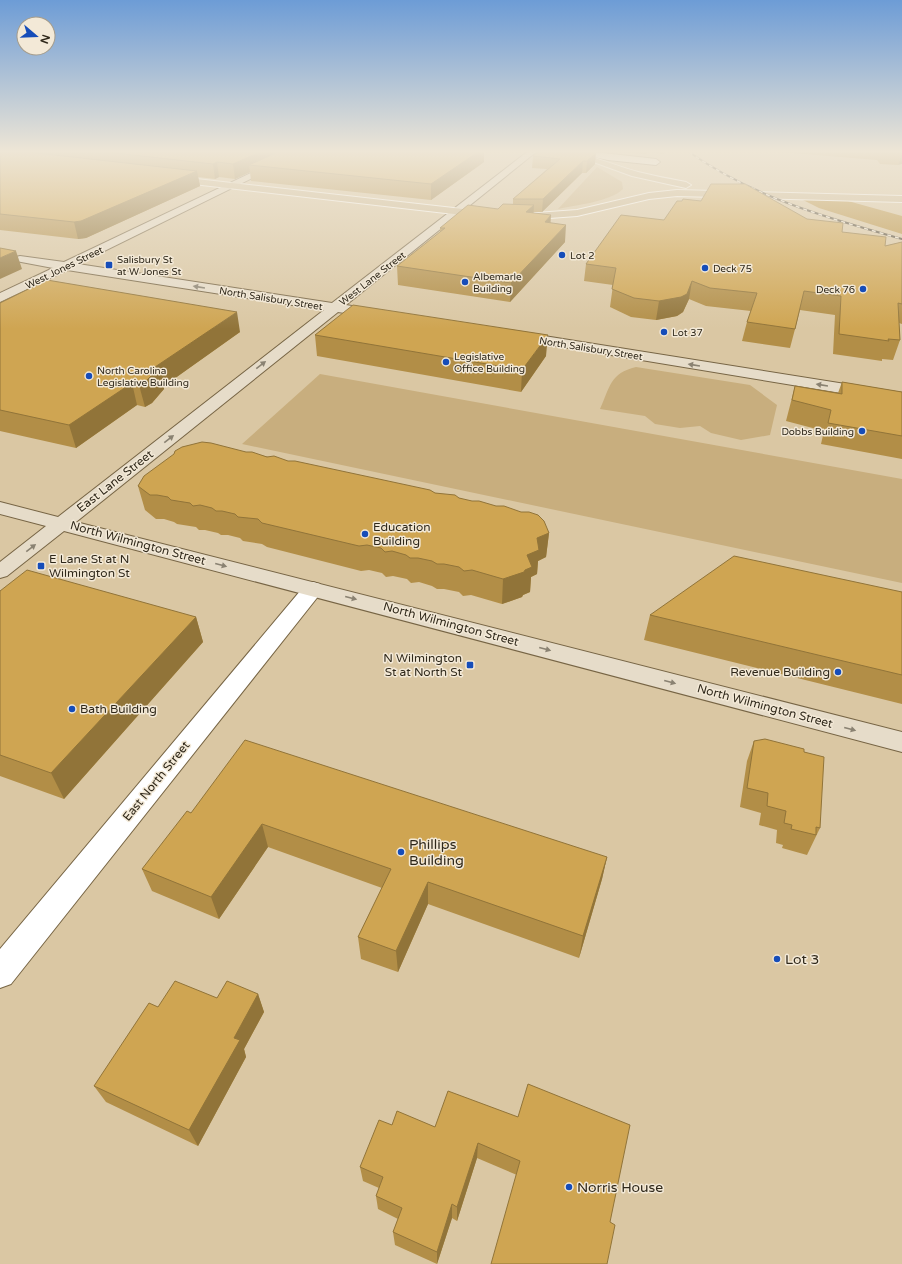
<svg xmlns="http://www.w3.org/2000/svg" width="902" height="1264" font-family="'Varela Round',sans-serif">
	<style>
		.green { fill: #c8ae7e }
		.forest { fill: #b78d39 }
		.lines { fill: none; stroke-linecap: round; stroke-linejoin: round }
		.street-casing { stroke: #776545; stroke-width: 2 }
		.secondary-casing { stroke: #776545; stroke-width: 2 }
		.primary-casing { stroke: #fff; stroke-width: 2 }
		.street { fill: #fff; fill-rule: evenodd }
		.secondary { fill: #e6dcc9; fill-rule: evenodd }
		.primary { fill: #cdb993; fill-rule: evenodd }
		.rail-casing { stroke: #463d2c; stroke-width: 2 }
		.rail { stroke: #f3e9d7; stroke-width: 1.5; stroke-dasharray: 4; stroke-linecap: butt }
		.wall { fill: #b28e47 }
		.shaded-wall { fill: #917439 }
		.building { fill: #cfa552; stroke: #917439 }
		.oneway { fill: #8a8272 }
		.poi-dot { fill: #164db9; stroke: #f3e9d7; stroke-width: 1.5 }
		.labels { text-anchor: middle; stroke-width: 3; stroke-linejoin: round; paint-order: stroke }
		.far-poi-label { font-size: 10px; fill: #2f281a; stroke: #f3e9d7; text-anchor: start }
		.far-street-label { font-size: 10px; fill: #2f281a; stroke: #f3e9d7 }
		.street-label { font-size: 12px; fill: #2f281a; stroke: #f3e9d7 }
		.poi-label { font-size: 12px; fill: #2f281a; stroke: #f3e9d7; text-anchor: start }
		.near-poi-label { font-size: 14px; fill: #2f281a; stroke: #f3e9d7; text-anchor: start }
	</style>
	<rect width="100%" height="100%" fill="#dac7a3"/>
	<path class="green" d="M 597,167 L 622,182 L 623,189 C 610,202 575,205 558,209 Z
		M 636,367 L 750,385 L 777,405 L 770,435 L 741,440 L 711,433 L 700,426 L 680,428 L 655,424 L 645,416 L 600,409 C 610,387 610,373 636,367 Z
		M 320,374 L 902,479 L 902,583 L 242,444 Z"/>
	<path class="forest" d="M 801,199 L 848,201 L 902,216 L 902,234 L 819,208 Z"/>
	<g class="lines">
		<g class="street-casing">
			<path id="street" d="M 579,152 L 594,152 L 656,159 L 660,162 L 656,165 L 608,160 L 580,154 Z
				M 313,582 L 320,584 L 323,589 L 320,594 L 11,984 L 0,988 L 0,949 L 306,584 Z"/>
		</g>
		<g class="secondary-casing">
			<path id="secondary" d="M 295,152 L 305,152 L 78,264 L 332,303 L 527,152 L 536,152 L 346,305 L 381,311 L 382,314 L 381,317 L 376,318 L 338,312 L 76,522 L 902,732 L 902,752 L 64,531 L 7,576 L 0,578 L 0,562 L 46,526 L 0,514 L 0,502 L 58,517 L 324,310 L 67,270 L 0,302 L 0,293 L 53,268 L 16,261 L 14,259 L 16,257 L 20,256 L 64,262 Z
				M 519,332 L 902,393 L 902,403 L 514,339 L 512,336 L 514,333 Z"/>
		</g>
		<g class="primary-casing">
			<path id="primary" d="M 543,152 C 578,148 605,163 638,172 C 654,176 670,179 686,182 L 691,185 L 686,188 L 632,176 L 588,160 L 547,155 Z
				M 170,176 L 489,212 L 494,215 L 489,218 L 167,181 L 167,177 Z
				M 677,190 L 902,196 L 902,202 L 677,196 L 649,199 L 577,216 L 522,220 L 517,217 L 522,214 L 577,210 L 649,193 Z"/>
		</g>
		<use href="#street" class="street"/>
		<use href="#secondary" class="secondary"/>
		<use href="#primary" class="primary"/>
		<g class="rail-casing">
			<path id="rail" d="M 689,152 C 753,197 827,218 902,239"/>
		</g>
		<use href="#rail" class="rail"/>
	</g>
	<path class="wall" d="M 0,152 L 484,152 L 484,162 L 431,200 L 251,181 L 250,172 L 235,179 L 219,177 L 215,179 L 198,177 L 200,186 L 86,238 L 78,239 L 0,230 Z
		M 593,152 L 595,164 L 586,173 L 582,173 L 542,212 L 533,212 L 533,213 L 550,222 L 565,242 L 510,302 L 398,285 L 397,266 L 440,233 L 440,228 L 513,204 L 513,199 L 547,169 L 532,168 L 533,156 Z
		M 620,152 L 664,152 L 664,154 L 648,152 L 646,154 Z
		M 780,152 L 902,152 L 898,165 L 880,164 L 877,160 Z
		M 807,219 L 842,232 L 885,246 L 902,242 L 902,324 L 899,323 L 900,340 L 893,360 L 882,359 L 882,361 L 833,354 L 835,315 L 800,310 L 790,348 L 742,341 L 747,322 L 751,311 L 706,306 L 689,299 L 683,312 L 677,316 L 656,320 L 631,317 L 610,307 L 613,285 L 584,281 L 586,264 L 664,220 Z
		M 0,303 L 240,332 L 164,386 L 164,389 L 152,403 L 145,407 L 137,405 L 76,448 L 0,431 Z
		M 315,335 L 546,356 L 521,392 L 317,356 Z
		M 842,382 L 902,392 L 902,459 L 821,444 L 824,431 L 786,421 L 795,386 L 838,393 Z
		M 246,452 L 459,498 L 549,533 L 546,557 L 538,561 L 537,574 L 531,577 L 530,592 L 523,595 L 522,597 L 502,604 L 471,595 L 463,596 L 459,592 L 444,589 L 437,589 L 432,586 L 419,582 L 411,583 L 407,579 L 393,576 L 386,577 L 382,573 L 369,570 L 361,571 L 267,547 L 262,544 L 243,541 L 240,538 L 228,535 L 221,535 L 218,533 L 205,530 L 199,530 L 196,527 L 177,524 L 174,522 L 164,519 L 156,519 L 145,510 L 138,486 Z
		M 0,591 L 196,617 L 203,642 L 64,799 L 0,776 Z
		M 902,592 L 902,704 L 644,640 L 650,615 Z
		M 754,741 L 804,752 L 820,828 L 807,855 L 782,848 L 783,845 L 776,843 L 777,830 L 759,825 L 761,813 L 740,807 L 747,761 Z
		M 191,813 L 607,857 L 602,879 L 579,958 L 428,904 L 398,972 L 361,959 L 358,937 L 382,888 L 268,847 L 219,919 L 152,891 L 142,869 Z
		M 258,994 L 264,1012 L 244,1049 L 246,1057 L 198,1146 L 106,1102 L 94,1086 L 158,1007 L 217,998 Z
		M 518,1117 L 630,1125 L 517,1175 L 477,1158 L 457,1221 L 452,1218 L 437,1264 L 395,1245 L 393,1232 L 398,1219 L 378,1209 L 376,1196 L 379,1188 L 363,1181 L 360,1167 L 392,1125 L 435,1127 Z"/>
	<path class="shaded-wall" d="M 260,152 L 292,152 L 249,165 L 250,172 L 235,179 L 233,164 Z
		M 478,152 L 484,152 L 484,162 L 431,200 L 431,184 Z
		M 902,152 L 902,164 L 898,165 Z
		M 596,153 L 595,164 L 586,173 L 587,161 Z
		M 583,161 L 582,173 L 542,212 L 543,199 Z
		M 217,162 L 219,177 L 215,179 L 213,164 Z
		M 197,171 L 200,186 L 86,238 L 78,239 L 74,222 Z
		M 534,205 L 533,221 L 526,212 Z
		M 551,215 L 550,232 L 545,222 Z
		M 566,225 L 565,242 L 510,302 L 511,283 Z
		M 16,251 L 22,269 L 0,279 L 0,258 Z
		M 692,281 L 689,299 L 683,312 L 677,316 L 656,320 L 659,301 Z
		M 237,312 L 240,332 L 164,386 L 164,389 L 152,403 L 145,407 L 139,385 L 155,367 Z
		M 548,335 L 546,356 L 521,392 L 522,370 Z
		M 132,383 L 137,405 L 76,448 L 69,425 Z
		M 549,533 L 546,557 L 538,561 L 537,574 L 531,577 L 530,592 L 523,595 L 522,597 L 502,604 L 503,579 L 525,570 L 527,555 L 537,538 Z
		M 196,617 L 203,642 L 64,799 L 51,773 Z
		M 262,824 L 268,847 L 219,919 L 211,897 Z
		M 607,857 L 602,879 L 579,958 L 583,936 Z
		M 428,882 L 428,904 L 398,972 L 396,951 Z
		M 258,994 L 264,1012 L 244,1049 L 246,1057 L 198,1146 L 189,1130 L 234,1038 Z
		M 478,1143 L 477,1158 L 457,1221 L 457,1207 Z
		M 452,1204 L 452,1218 L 437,1264 L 437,1252 Z"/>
	<path class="building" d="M 0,152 L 28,152 L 197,171 L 81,221 L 74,222 L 0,214 Z
		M 106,152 L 260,152 L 233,164 L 217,162 L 213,164 Z
		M 278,152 L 478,152 L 431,184 L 249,165 Z
		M 538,152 L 593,152 L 596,153 L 587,161 L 583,161 L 543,199 L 513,199 L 560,159 L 533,156 Z
		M 711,184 L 745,184 L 807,219 L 843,223 L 842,232 L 886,237 L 885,246 L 902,242 L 902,304 L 898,303 L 900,340 L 888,339 L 889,341 L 839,334 L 841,296 L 804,291 L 795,329 L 747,322 L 757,293 L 710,288 L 692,281 L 687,294 L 681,297 L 659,301 L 634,298 L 612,289 L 616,268 L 586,264 L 621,215 L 664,220 L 677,201 L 682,201 L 683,199 L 701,201 Z
		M 503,204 L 534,205 L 526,212 L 551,215 L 545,222 L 566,225 L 511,283 L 397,266 L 445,228 L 440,228 L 468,205 L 498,209 Z
		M 0,248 L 16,251 L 0,258 Z
		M 47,280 L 237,312 L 155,367 L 159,368 L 146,381 L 139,385 L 132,383 L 69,425 L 0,410 L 0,303 Z
		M 353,305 L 548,335 L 522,370 L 315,335 Z
		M 842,382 L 902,392 L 902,436 L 828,423 L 831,410 L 792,400 L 795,386 L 842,394 Z
		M 202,442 L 211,443 L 246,452 L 252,452 L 267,457 L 274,456 L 288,461 L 295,461 L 430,490 L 435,493 L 455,495 L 459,498 L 472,501 L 479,501 L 496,506 L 504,506 L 521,512 L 529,512 L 538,515 L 544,521 L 549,533 L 537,538 L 539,550 L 527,555 L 532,567 L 525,570 L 524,572 L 503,579 L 472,570 L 464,571 L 459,567 L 444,564 L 437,564 L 432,561 L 418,558 L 410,558 L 406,555 L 392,551 L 385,552 L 381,548 L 367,545 L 359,546 L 262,523 L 258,519 L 238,517 L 235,514 L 222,511 L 216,511 L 212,508 L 200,505 L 193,506 L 190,503 L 171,500 L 168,497 L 157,495 L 150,495 L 138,486 L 144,476 L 174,454 L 175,451 L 182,447 Z
		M 734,556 L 902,592 L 902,675 L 650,615 Z
		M 27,570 L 196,617 L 51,773 L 0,755 L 0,591 Z
		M 765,739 L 804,749 L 804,752 L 824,757 L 820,828 L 816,827 L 816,835 L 791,829 L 792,825 L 784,823 L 786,811 L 767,806 L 768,793 L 747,788 L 754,741 Z
		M 245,740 L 607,857 L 583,936 L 428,882 L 396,951 L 358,937 L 391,869 L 262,824 L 211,897 L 142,869 L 187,811 L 191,813 Z
		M 175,981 L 217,998 L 227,981 L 258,994 L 234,1038 L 240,1040 L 189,1130 L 94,1086 L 149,1003 L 158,1007 Z
		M 528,1084 L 630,1125 L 610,1222 L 615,1225 L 607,1264 L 491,1264 L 520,1161 L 478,1143 L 457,1207 L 452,1204 L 437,1252 L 393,1232 L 402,1208 L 376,1196 L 383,1177 L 360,1167 L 379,1120 L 392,1125 L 397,1111 L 435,1127 L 448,1091 L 518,1117 Z"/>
	<defs><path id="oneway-solid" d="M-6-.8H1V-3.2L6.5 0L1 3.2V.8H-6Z"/></defs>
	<g class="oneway">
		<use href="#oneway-solid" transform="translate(199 287) rotate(-171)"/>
		<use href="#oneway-solid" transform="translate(261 365) rotate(-38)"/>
		<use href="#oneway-solid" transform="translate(694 365) rotate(-171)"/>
		<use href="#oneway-solid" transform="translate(822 385) rotate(-171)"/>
		<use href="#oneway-solid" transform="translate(169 439) rotate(-38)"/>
		<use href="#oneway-solid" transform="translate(31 548) rotate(-38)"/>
		<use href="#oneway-solid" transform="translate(221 565) rotate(15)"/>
		<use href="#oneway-solid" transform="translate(351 598) rotate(14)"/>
		<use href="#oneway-solid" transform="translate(545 649) rotate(15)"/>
		<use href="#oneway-solid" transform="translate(670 682) rotate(15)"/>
		<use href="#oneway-solid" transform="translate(850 729) rotate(15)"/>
	</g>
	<linearGradient id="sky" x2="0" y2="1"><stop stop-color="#6d9cd6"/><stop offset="0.46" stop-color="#eee6d6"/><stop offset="1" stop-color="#eee6d6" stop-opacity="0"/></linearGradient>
	<rect width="902" height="329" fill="url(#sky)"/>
	<g class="poi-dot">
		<circle cx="562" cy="255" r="4"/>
		<rect x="105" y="261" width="8" height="8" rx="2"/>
		<circle cx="705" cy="268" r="4"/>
		<circle cx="465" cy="282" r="4"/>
		<circle cx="863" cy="289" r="4"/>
		<circle cx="664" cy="332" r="4"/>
		<circle cx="446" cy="362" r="4"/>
		<circle cx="89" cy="376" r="4"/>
		<circle cx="862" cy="431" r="4"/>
		<circle cx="365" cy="534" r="4"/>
		<rect x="37" y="562" width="8" height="8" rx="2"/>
		<rect x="466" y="661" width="8" height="8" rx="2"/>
		<circle cx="838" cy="672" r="4"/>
		<circle cx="72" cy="709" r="4"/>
		<circle cx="401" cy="852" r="4"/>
		<circle cx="777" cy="959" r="4"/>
		<circle cx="569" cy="1187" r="4"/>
	</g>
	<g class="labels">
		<g class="far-poi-label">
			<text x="570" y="259">Lot 2</text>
			<text x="117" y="263">Salisbury St<tspan x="117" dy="12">at W Jones St</tspan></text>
			<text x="713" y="272">Deck 75</text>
			<text x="473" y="280">Albemarle<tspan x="473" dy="12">Building</tspan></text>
			<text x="855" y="293" text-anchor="end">Deck 76</text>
			<text x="672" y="336">Lot 37</text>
			<text x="454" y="360">Legislative<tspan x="454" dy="12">Office Building</tspan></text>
			<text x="97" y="374">North Carolina<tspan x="97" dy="12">Legislative Building</tspan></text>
			<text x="854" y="435" text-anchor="end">Dobbs Building</text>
		</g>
		<g class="far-street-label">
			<text transform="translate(64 267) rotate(-26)" y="4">West Jones Street</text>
			<text transform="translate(372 278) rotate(-38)" y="4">West Lane Street</text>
			<text transform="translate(271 298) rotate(9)" y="4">North Salisbury Street</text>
			<text transform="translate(591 348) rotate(9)" y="4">North Salisbury Street</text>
		</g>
		<g class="street-label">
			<text transform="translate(115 481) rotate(-38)" y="4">East Lane Street</text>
			<text transform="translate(138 543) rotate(15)" y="4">North Wilmington Street</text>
			<text transform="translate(451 624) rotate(15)" y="4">North Wilmington Street</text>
			<text transform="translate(765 706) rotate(15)" y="4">North Wilmington Street</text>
			<text transform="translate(156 781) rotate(-51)" y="4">East North Street</text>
		</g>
		<g class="poi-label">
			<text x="373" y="531">Education<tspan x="373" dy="14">Building</tspan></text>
			<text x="49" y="563">E Lane St at N<tspan x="49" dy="14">Wilmington St</tspan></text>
			<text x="462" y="662" text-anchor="end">N Wilmington<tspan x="462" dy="14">St at North St</tspan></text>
			<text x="830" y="676" text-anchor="end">Revenue Building</text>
			<text x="80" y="713">Bath Building</text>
		</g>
		<g class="near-poi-label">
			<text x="409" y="849">Phillips<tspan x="409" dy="16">Building</tspan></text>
			<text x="785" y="964">Lot 3</text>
			<text x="577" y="1192">Norris House</text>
		</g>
	</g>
	<g transform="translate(36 36) rotate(109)"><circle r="19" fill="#f3e9d7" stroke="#a59c8b"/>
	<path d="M0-3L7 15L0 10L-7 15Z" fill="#164db9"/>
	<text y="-6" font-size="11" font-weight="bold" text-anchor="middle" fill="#2f281a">N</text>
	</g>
</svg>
